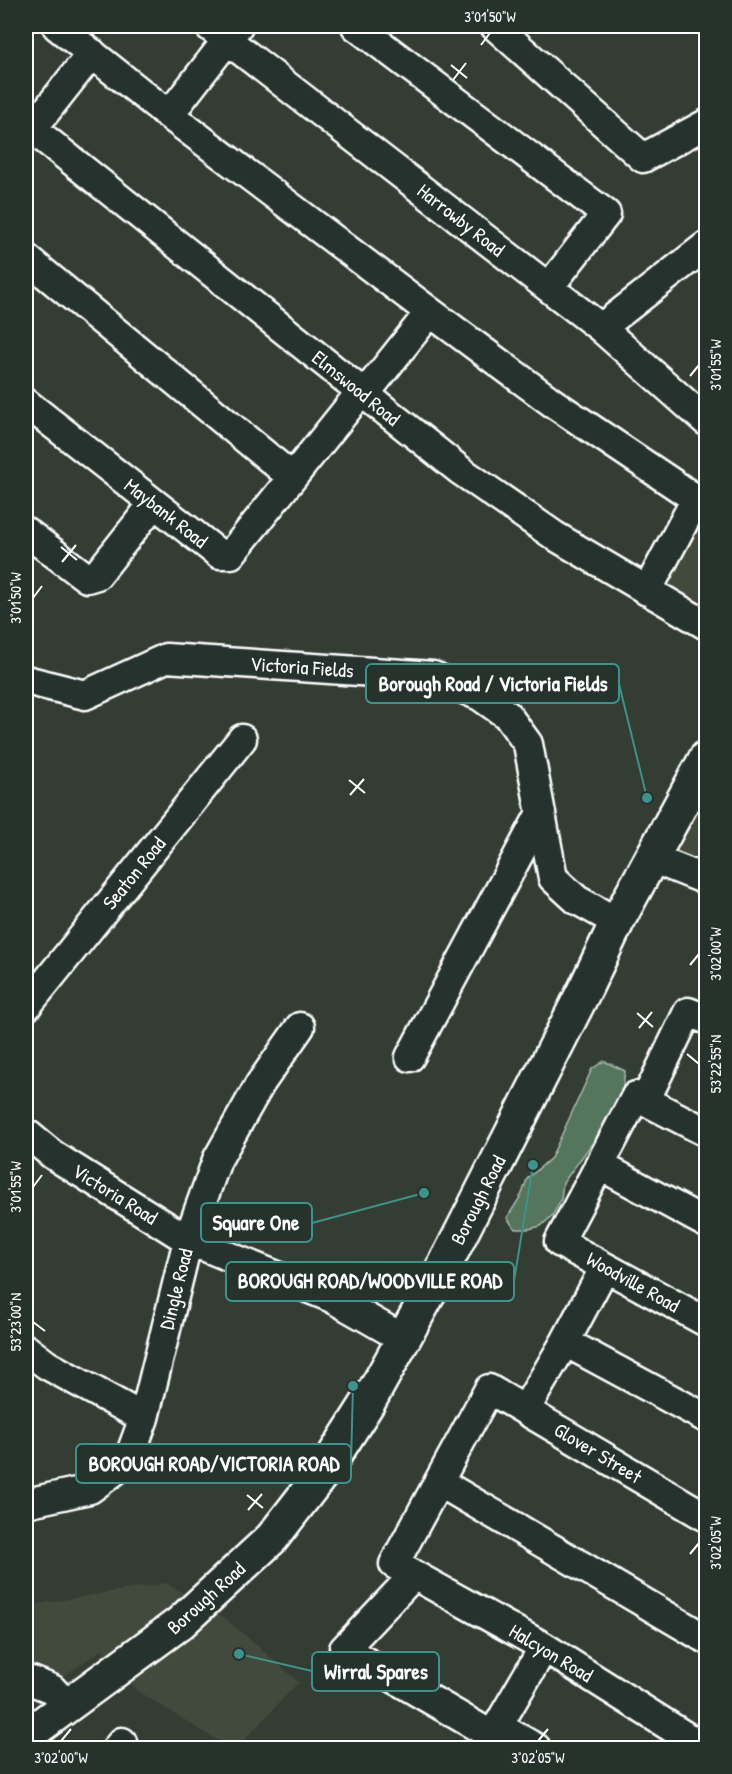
<svg xmlns="http://www.w3.org/2000/svg" width="732" height="1774" font-family="'Patrick Hand',sans-serif">
	<style>
		.built { fill: #42493c }
		.green { fill: #55745d; stroke: #aabaae; stroke-width: 1.5 }
		.lines { fill: none; stroke-linecap: round; stroke-linejoin: round }
		.minor-casing { stroke: #fff; stroke-width: 33 }
		.highway-casing { stroke: #fff; stroke-width: 38 }
		.minor { stroke: #26332d; stroke-width: 28 }
		.highway { stroke: #26332d; stroke-width: 33 }
		.ticks { fill: none; stroke: #fff; stroke-width: 2 }
		.labels { text-anchor: middle; stroke-width: 4.5; stroke-linejoin: round; paint-order: stroke }
		.street-label { font-size: 20px; fill: #fff; stroke: #26332d }
		.leader { fill: none; stroke: #3f918b; stroke-width: 2 }
		.callout-dot { fill: #3f918b; stroke: #26332d; stroke-width: 2 }
		.callout { fill: #26332d; stroke: #3f918b; stroke-width: 2 }
		.callout-label { font-size: 21px; text-anchor: middle; font-weight: bold; fill: #fff }
		.neatline { fill: none; stroke: #fff; stroke-width: 2 }
		.ticks-label { font-size: 15px; text-anchor: middle; fill: #fff }
	</style>
	<rect width="100%" height="100%" fill="#333d34"/>
	<filter id="ink" filterUnits="userSpaceOnUse"><feTurbulence type="fractalNoise" baseFrequency=".0167" numOctaves="2"/><feDisplacementMap in="SourceGraphic" scale="12" xChannelSelector="R" yChannelSelector="G"/><feConvolveMatrix kernelMatrix="1 2 1 2 8 2 1 2 1" color-interpolation-filters="sRGB"/></filter>
	<g filter="url(#ink)">
		<path class="built" d="M 706,511 L 706,616 L 662,585 Z
			M 706,778 L 706,871 L 665,854 Z
			M 166,1583 L 225,1618 L 299,1682 L 237,1748 L 230,1748 L 137,1691 L 102,1650 L 26,1702 L 26,1606 Z"/>
		<path class="green" d="M 604,1061 L 625,1071 L 622,1092 L 613,1115 L 563,1183 L 561,1199 L 553,1215 L 541,1226 L 529,1229 L 515,1229 L 507,1218 L 522,1194 L 527,1179 L 551,1158 L 592,1069 Z"/>
		<g class="lines">
			<g class="minor-casing">
				<path id="minor" d="M 57,26 L 169,115 L 430,312 L 553,403 L 696,499 L 647,591
					M 209,26 L 601,328 L 706,421
					M 356,26 L 606,214 L 549,287
					M 495,26 L 643,158 L 706,124
					M 169,115 L 238,26
					M 26,124 L 461,471 L 555,536 L 706,625
					M 26,135 L 32,129 L 92,53
					M 26,258 L 292,477
					M 601,328 L 706,246
					M 364,395 L 430,312
					M 26,403 L 219,554 L 231,554 L 361,392
					M 26,532 L 87,578 L 97,575 L 154,503
					M 26,680 L 85,695 L 166,658 L 433,676 L 480,696 L 507,715 L 528,744 L 553,878 L 577,900 L 617,922
					M 651,858 L 706,880
					M 26,1007 L 242,739
					M 410,1057 L 541,813
					M 645,1101 L 688,1012 L 706,1019
					M 706,1132 L 636,1096 L 559,1242 L 706,1322
					M 26,1133 L 53,1155 L 188,1240 L 332,1298 L 404,1339
					M 599,1165 L 706,1223
					M 565,1342 L 605,1267
					M 26,1349 L 47,1365 L 144,1418
					M 525,1410 L 565,1342 L 706,1418
					M 439,1482 L 706,1639
					M 26,1503 L 90,1489 L 128,1461 L 144,1418 L 188,1240 L 217,1160 L 260,1084 L 300,1027
					M 413,1576 L 344,1649 L 493,1736
					M 26,1684 L 32,1681 L 52,1689 L 68,1706
					M 499,1727 L 536,1748
					M 117,1748 L 122,1742
					M 485,1748 L 544,1647
					M 704,1748 L 544,1647 L 394,1564 L 489,1389 L 706,1517"/>
			</g>
			<g class="highway-casing">
				<path id="highway" d="M 26,1736 L 180,1623 L 272,1538 L 327,1467 L 369,1401 L 450,1255 L 586,987 L 617,922 L 706,758"/>
			</g>
			<use href="#minor" class="minor"/>
			<use href="#highway" class="highway"/>
		</g>
	</g>
	<path class="ticks" d="M 481,45 L 490,33M 451,65 L 467,78M 453,80 L 466,63M 690,376 L 699,365M 61,547 L 77,560M 62,562 L 76,545M 33,598 L 42,586M 349,780 L 365,793M 350,795 L 364,779M 690,965 L 699,954M 637,1013 L 653,1027M 639,1028 L 652,1012M 687,1054 L 699,1064M 33,1187 L 42,1175M 33,1322 L 45,1331M 247,1495 L 263,1508M 248,1510 L 262,1494M 690,1554 L 699,1543M 61,1741 L 71,1729M 538,1741 L 548,1729"/>
	<g class="labels">
		<g class="street-label">
			<text transform="translate(461 220) rotate(38)" y="7">Harrowby Road</text>
			<text transform="translate(356 388) rotate(39)" y="7">Elmswood Road</text>
			<text transform="translate(166 513) rotate(38)" y="7">Maybank Road</text>
			<text transform="translate(302 667) rotate(4)" y="7">Victoria Fields</text>
			<text transform="translate(134 873) rotate(-51)" y="7">Seaton Road</text>
			<text transform="translate(115 1194) rotate(32)" y="7">Victoria Road</text>
			<text transform="translate(478 1200) rotate(-63)" y="7">Borough Road</text>
			<text transform="translate(633 1282) rotate(29)" y="7">Woodville Road</text>
			<text transform="translate(176 1289) rotate(-76)" y="7">Dingle Road</text>
			<text transform="translate(598 1453) rotate(31)" y="7">Glover Street</text>
			<text transform="translate(206 1598) rotate(-42)" y="7">Borough Road</text>
			<text transform="translate(551 1653) rotate(31)" y="7">Halcyon Road</text>
		</g>
	</g>
	<path class="leader" d="M647 798L619 684M424 1193L312 1223M533 1165L514 1281M353 1386L351 1463M239 1654L312 1671"/>
	<g class="callout-dot">
		<circle cx="647" cy="798" r="6"/>
		<circle cx="424" cy="1193" r="6"/>
		<circle cx="533" cy="1165" r="6"/>
		<circle cx="353" cy="1386" r="6"/>
		<circle cx="239" cy="1654" r="6"/>
	</g>
	<g class="callout">
		<rect x="366" y="664" width="253" height="39" rx="6"/>
		<rect x="201" y="1203" width="111" height="39" rx="6"/>
		<rect x="226" y="1262" width="288" height="39" rx="6"/>
		<rect x="76" y="1444" width="275" height="39" rx="6"/>
		<rect x="312" y="1652" width="127" height="39" rx="6"/>
	</g>
	<g class="callout-label">
		<text x="493" y="691">Borough Road / Victoria Fields</text>
		<text x="256" y="1230">Square One</text>
		<text x="370" y="1288">BOROUGH ROAD/WOODVILLE ROAD</text>
		<text x="214" y="1471">BOROUGH ROAD/VICTORIA ROAD</text>
		<text x="376" y="1679">Wirral Spares</text>
	</g>
	<rect width="732" height="1774" fill="none" stroke="#26332d" stroke-width="66"/>
	<rect x="33" y="33" width="666" height="1708" class="neatline"/>
	<g class="ticks-label">
		<text x="490" y="22">3°01'50"W</text>
		<text transform="translate(716 365) rotate(-90)" y="5">3°01'55"W</text>
		<text transform="translate(16 598) rotate(-90)" y="5">3°01'50"W</text>
		<text transform="translate(716 954) rotate(-90)" y="5">3°02'00"W</text>
		<text transform="translate(716 1064) rotate(-90)" y="5">53°22'55"N</text>
		<text transform="translate(16 1187) rotate(-90)" y="5">3°01'55"W</text>
		<text transform="translate(16 1322) rotate(-90)" y="5">53°23'00"N</text>
		<text transform="translate(716 1543) rotate(-90)" y="5">3°02'05"W</text>
		<text x="61" y="1763">3°02'00"W</text>
		<text x="538" y="1763">3°02'05"W</text>
	</g>
</svg>
